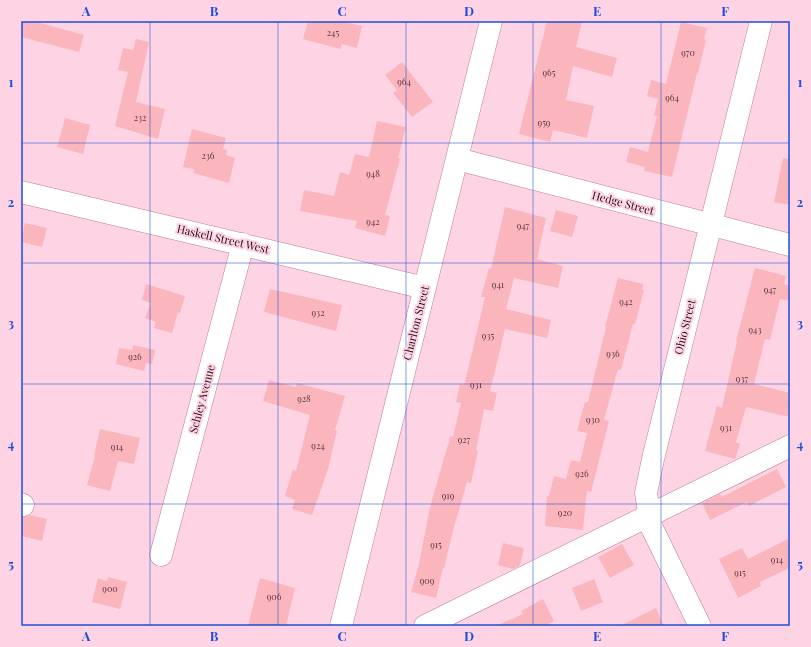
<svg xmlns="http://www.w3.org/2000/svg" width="811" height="647" font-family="'Playfair Display',serif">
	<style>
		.building { fill: #fbb5bc }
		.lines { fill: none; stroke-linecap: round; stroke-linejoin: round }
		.minor-casing { stroke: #ba7a96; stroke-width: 23 }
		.minor { stroke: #fff; stroke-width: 22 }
		.grid { fill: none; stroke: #1d4ed8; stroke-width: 1; stroke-opacity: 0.55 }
		.labels { text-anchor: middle; stroke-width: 4; stroke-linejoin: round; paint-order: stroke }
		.number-label { font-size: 9px; fill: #593640 }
		.street-label { font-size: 11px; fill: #230c17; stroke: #fed4e5 }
		.neatline { fill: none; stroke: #1d4ed8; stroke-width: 1.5 }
		.grid-label { font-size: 13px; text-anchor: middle; font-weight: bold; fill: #1d4ed8 }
	</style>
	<rect width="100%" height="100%" fill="#fed4e5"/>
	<path class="building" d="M 21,21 L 33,21 L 84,35 L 79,52 L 21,37 Z
		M 308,21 L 340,21 L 362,26 L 357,48 L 342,44 L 340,49 L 303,39 Z
		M 547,21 L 582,21 L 576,47 L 617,58 L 612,77 L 573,66 L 566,100 L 594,106 L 587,138 L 553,130 L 550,142 L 519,134 Z
		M 681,22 L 707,28 L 704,39 L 706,40 L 698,73 L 697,73 L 672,177 L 644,171 L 645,167 L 626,162 L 630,147 L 648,152 L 657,116 L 654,115 L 658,99 L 647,96 L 651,80 L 666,84 Z
		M 136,39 L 149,42 L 136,102 L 165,109 L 158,139 L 115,126 L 128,72 L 118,70 L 123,48 L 133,50 Z
		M 402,62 L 433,102 L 412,117 L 393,93 L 397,90 L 385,75 Z
		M 65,118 L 90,125 L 83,154 L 57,147 Z
		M 377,121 L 406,127 L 398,158 L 400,159 L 385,215 L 390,216 L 385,236 L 355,228 L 357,221 L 300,211 L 304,190 L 334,196 L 340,172 L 349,175 L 355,154 L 369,157 Z
		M 192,129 L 226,138 L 223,149 L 227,150 L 226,155 L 235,158 L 229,183 L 193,173 L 194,169 L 183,167 Z
		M 783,158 L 790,159 L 790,205 L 774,202 Z
		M 505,207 L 546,218 L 537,259 L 563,266 L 558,288 L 514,278 L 506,309 L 551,320 L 547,338 L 505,329 L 490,391 L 497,393 L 493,411 L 484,409 L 476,450 L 478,451 L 471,483 L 467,482 L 452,534 L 444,569 L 443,567 L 436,598 L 411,592 L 419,564 L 430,507 L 448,444 L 449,444 L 450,436 L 453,437 L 461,403 L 456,402 L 460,384 L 464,385 L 466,378 L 485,297 L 481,297 L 489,268 L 491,269 Z
		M 556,210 L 578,216 L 572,237 L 550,231 Z
		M 25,223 L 47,228 L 42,247 L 21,242 Z
		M 755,268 L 786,276 L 784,284 L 790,286 L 790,301 L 780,299 L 770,340 L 765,339 L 754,384 L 790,393 L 790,417 L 746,407 L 736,442 L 740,444 L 735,459 L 705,451 L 717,406 L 722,408 L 737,341 L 736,341 Z
		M 618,278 L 643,284 L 642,290 L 644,290 L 635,324 L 633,324 L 621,370 L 618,369 L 604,420 L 609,421 L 591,492 L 587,491 L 583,530 L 545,526 L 547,496 L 549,496 L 554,476 L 566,479 L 571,460 L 580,462 L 587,433 L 577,431 L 585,402 L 588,402 L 606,327 L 605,327 Z
		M 146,284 L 185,296 L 180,313 L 178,312 L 172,333 L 154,328 L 156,322 L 145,318 L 151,303 L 142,300 Z
		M 270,289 L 342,305 L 336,331 L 264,312 Z
		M 133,345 L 155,350 L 152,364 L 146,363 L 144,371 L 116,364 L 119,348 L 132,350 Z
		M 269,380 L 296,387 L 297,383 L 345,396 L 335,430 L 337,431 L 328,469 L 312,515 L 292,509 L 295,500 L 285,496 L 293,470 L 296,471 L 310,415 L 263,401 Z
		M 100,429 L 140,438 L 134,464 L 118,461 L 110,491 L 87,485 L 95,456 L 94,455 Z
		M 777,469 L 786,487 L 749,506 L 747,502 L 710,520 L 702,503 L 720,494 L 722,497 Z
		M 30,515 L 47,519 L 42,541 L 21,536 L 21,527 L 23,517 Z
		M 790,538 L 790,568 L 760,582 L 761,586 L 738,598 L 719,559 L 742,548 L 748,559 Z
		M 503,543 L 524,548 L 520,565 L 513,569 L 498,565 Z
		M 622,544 L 634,565 L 610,578 L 598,557 Z
		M 108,577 L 127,582 L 120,609 L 92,602 L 98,578 L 107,581 Z
		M 260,578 L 295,588 L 286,626 L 248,626 Z
		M 594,579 L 603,602 L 581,611 L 572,588 Z
		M 543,599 L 554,621 L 545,626 L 496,626 L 523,614 L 521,611 Z
		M 656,608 L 664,626 L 620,626 Z"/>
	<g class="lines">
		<g class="minor-casing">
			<path id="minor" d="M 457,159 L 790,245
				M 21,192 L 425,288
				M 21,504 L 23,505
				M 161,555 L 243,244
				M 341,626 L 491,21
				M 425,626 L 790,446
				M 700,626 L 651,526 L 646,493 L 653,459 L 761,21"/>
		</g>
		<use href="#minor" class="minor"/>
	</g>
	<path class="grid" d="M 150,21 L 150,626M 278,21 L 278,626M 406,21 L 406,626M 533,21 L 533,626M 661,21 L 661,626M 21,143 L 790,143M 21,263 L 790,263M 21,384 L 790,384M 21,504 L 790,504"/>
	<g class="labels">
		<g class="number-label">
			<text x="333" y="36">245</text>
			<text x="688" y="56">970</text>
			<text x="549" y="76">965</text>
			<text x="404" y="85">964</text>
			<text x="672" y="101">964</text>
			<text x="140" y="121">232</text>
			<text x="544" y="126">959</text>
			<text x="208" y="159">236</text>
			<text x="373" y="177">948</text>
			<text x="373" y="225">942</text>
			<text x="523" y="229">947</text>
			<text x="498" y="288">941</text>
			<text x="770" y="293">947</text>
			<text x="626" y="305">942</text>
			<text x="318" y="316">932</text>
			<text x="755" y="333">943</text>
			<text x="488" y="339">935</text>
			<text x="613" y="357">936</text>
			<text x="135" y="360">926</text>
			<text x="742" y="382">937</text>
			<text x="476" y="388">931</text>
			<text x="304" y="402">928</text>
			<text x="593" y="423">930</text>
			<text x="726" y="431">931</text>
			<text x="464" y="443">927</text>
			<text x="318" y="449">924</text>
			<text x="117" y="450">914</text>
			<text x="582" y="477">926</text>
			<text x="448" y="499">919</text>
			<text x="565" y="516">920</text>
			<text x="436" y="548">915</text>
			<text x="777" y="563">914</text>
			<text x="740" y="576">915</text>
			<text x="427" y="584">909</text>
			<text x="110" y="592">900</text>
			<text x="274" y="600">906</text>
		</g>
		<g class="street-label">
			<text transform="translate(623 203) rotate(15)" y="4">Hedge Street</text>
			<text transform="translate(223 239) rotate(13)" y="4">Haskell Street West</text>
			<text transform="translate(416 323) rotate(-76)" y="4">Charlton Street</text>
			<text transform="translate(685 327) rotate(-76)" y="4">Ohio Street</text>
			<text transform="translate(202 399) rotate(-75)" y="4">Schley Avenue</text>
		</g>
	</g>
	<rect width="811" height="647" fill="none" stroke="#fed4e5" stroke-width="44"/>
	<rect x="22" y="22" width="767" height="603" class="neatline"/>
	<g class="grid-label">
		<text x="86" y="16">A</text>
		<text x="214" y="16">B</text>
		<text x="342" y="16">C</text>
		<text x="469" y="16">D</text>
		<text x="597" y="16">E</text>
		<text x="725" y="16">F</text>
		<text x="11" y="87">1</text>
		<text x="800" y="87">1</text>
		<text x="11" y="207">2</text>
		<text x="800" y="207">2</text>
		<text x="11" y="328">3</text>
		<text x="800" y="328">3</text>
		<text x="11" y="449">4</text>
		<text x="800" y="449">4</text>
		<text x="11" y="569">5</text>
		<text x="800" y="569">5</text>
		<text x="86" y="641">A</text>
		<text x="214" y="641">B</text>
		<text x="342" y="641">C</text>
		<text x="469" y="641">D</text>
		<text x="597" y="641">E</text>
		<text x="725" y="641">F</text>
	</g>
</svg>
